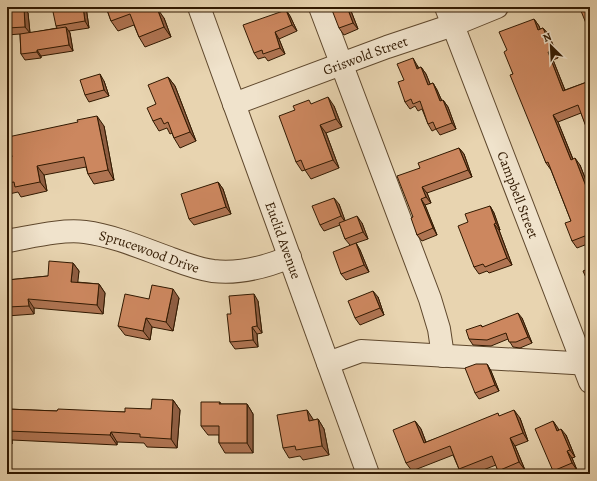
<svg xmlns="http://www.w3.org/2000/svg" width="597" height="481" font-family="Alegreya,serif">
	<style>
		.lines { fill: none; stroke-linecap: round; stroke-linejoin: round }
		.minor-casing { stroke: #5f482d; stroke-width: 24 }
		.minor { stroke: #f0e3cc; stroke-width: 22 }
		.wall { fill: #af7452; stroke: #311901 }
		.shaded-wall { fill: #8f5e42; stroke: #311901 }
		.building { fill: #cc875f; stroke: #311901 }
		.labels { text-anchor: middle; stroke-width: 3.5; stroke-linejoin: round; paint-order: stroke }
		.street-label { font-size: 14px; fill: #311901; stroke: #f0e3cc }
	</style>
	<rect width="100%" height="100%" fill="#e8d4b0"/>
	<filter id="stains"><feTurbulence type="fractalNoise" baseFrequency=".005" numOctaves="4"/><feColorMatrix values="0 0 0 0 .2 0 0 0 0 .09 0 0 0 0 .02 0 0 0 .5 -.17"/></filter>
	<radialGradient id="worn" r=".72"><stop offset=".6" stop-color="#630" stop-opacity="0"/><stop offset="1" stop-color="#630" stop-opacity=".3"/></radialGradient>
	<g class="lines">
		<g class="minor-casing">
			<g id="minor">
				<path id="s1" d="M 199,7 L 368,474"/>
				<path d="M 320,7 L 430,299 L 439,329 L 443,356"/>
				<path id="s2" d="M 446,7 L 590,382"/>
				<path id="s3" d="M 234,104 L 387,47 L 453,25 L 497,7"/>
				<path id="s4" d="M 7,241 C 31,237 61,229 85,232 C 115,236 144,249 172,259 C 185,264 199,269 213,271 C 238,274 266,267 290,257"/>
				<path d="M 328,363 L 361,351 L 590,364"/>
			</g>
		</g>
		<use href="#minor" class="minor"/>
	</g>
	<path class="wall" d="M 86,7 L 89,28 L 69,31 L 70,33 L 73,51 L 41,56 L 41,58 L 25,60 L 21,54 L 20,34 L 7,35 L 7,8 L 28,13 L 30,33 L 57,28 L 56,26 Z
		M 106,7 L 153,7 L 154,9 L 164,18 L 171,37 L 145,47 L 139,37 L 134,25 L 118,31 L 111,21 Z
		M 286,10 L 290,16 L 297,31 L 279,39 L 285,54 L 268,61 L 265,57 L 258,59 L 254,53 Z
		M 351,11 L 358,29 L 344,35 L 339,28 Z
		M 534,19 L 539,26 L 540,29 L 543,28 L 549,35 L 558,58 L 553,60 L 565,90 L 587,82 L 590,86 L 590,136 L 581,113 L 558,122 L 573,159 L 580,165 L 589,188 L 590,188 L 590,243 L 577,248 L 572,241 L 571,221 L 551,170 L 546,163 L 513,74 L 507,50 Z
		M 417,65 L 419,68 L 421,67 L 426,74 L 430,84 L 433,83 L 437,90 L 442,101 L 443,100 L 448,107 L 456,129 L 440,135 L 436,129 L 432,131 L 428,124 L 422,109 L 418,111 L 415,106 L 410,109 L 405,102 L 404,80 Z
		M 168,77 L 175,86 L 196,141 L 180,148 L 174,138 L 172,133 L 170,134 L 167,128 L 159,131 L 153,121 L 156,104 Z
		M 104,81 L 109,96 L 89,102 L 85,95 Z
		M 312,104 L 334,106 L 342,127 L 326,133 L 339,168 L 311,179 L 305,170 L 302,171 L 296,162 Z
		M 104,126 L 114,180 L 94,184 L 88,174 L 86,167 L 44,175 L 47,191 L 21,197 L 18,192 L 9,194 L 7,191 L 7,158 L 12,157 Z
		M 459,148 L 464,154 L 472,177 L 427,193 L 431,203 L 425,205 L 437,235 L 422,241 L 417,235 L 413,217 L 420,168 Z
		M 218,182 L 223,189 L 231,214 L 194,225 L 189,219 Z
		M 339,204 L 345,221 L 362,223 L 368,239 L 356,243 L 360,250 L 369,272 L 346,280 L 341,274 L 350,245 L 345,239 L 340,225 L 324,231 L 320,225 Z
		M 490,206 L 494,213 L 500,230 L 499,230 L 512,265 L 489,273 L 487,271 L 479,274 L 474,267 L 468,222 Z
		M 73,263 L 79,271 L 77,282 L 99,284 L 105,293 L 103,314 L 34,308 L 34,314 L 7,316 L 7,280 L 48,276 Z
		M 378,297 L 384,315 L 360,325 L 355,318 Z
		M 179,298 L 173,331 L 152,327 L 150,340 L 125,335 L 118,326 L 149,299 Z
		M 258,301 L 262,333 L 257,334 L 258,347 L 235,349 L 230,342 L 231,314 Z
		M 522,318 L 532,343 L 520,348 L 513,347 L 508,339 L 491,346 L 473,345 L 469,339 L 481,325 L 483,327 Z
		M 487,364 L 491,371 L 499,391 L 479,399 L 475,393 Z
		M 173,400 L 180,410 L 177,448 L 147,447 L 144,443 L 117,442 L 117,445 L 12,440 L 12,444 L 7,444 L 7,409 L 57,411 L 125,412 L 151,409 Z
		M 220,402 L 221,404 L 247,404 L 253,414 L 253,453 L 225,453 L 219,443 L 219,435 L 208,435 L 201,426 Z
		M 307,410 L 313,420 L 318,419 L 324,429 L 329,455 L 303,460 L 300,456 L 289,458 L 283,448 Z
		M 500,416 L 520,418 L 528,441 L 515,446 L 525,470 L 515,474 L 500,474 L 498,471 L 496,465 L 473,474 L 462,474 L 459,469 L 453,455 L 412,471 L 406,463 L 415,421 L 421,429 L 426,442 Z
		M 553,421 L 558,430 L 566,435 L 575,457 L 572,458 L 577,470 L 567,474 L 555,474 L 553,471 Z"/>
	<path class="shaded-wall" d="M 24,7 L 28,13 L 30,33 L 25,27 Z
		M 83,7 L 86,7 L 89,28 L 85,21 Z
		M 150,7 L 153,7 L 158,20 L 151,11 Z
		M 347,7 L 348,7 L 351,11 L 358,29 L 353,23 Z
		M 157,8 L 164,18 L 171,37 L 164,27 Z
		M 286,10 L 290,16 L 297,31 L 292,25 Z
		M 534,19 L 539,26 L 543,37 L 538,30 Z
		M 66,27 L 70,33 L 73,51 L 69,45 Z
		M 543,28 L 549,35 L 558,58 L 553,51 Z
		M 275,32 L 279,39 L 285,54 L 280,48 Z
		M 37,50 L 41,56 L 41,58 L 37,52 Z
		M 548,52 L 553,60 L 568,98 L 563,91 Z
		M 413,58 L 417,65 L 421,75 L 417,69 Z
		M 421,67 L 426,74 L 433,91 L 428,85 Z
		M 100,74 L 104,81 L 109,96 L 104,90 Z
		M 168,77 L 175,86 L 196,141 L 190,132 Z
		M 433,83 L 437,90 L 445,108 L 440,101 Z
		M 328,97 L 334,106 L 342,127 L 336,119 Z
		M 443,100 L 448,107 L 456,129 L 452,123 Z
		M 553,115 L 558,122 L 576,167 L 571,160 Z
		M 97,116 L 104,126 L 114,180 L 108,170 Z
		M 320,125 L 326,133 L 339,168 L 333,160 Z
		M 459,148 L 464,154 L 472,177 L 468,170 Z
		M 575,158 L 580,165 L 590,191 L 587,189 Z
		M 37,166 L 44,175 L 47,191 L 40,182 Z
		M 218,182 L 223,189 L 231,214 L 226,207 Z
		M 422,187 L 427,193 L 431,203 L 426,197 Z
		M 334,198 L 339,204 L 346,223 L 341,216 Z
		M 421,199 L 425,205 L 437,235 L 433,228 Z
		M 490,206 L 494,213 L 500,230 L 496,223 Z
		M 357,216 L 362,223 L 368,239 L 363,232 Z
		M 494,224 L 499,230 L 512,265 L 507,258 Z
		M 356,243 L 360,250 L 369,272 L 364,265 Z
		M 73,263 L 79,271 L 77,290 L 71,282 Z
		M 99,284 L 105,293 L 103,314 L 97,305 Z
		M 173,289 L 179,298 L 173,331 L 166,322 Z
		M 373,291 L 378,297 L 384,315 L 380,308 Z
		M 254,294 L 258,301 L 262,333 L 257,326 Z
		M 28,299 L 34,308 L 34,314 L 29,306 Z
		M 518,313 L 522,318 L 532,343 L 528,337 Z
		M 146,318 L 152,327 L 150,340 L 143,331 Z
		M 252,327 L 257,334 L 258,347 L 253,340 Z
		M 487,364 L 491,371 L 499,391 L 495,385 Z
		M 173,400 L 180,410 L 177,448 L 171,439 Z
		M 247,404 L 253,414 L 253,453 L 247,443 Z
		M 307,410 L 313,419 L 315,431 L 309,421 Z
		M 514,410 L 520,418 L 528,441 L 523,433 Z
		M 318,419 L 324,429 L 329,455 L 322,446 Z
		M 415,421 L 421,429 L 429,451 L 424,443 Z
		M 553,421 L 558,428 L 561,437 L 557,431 Z
		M 561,429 L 566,435 L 575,457 L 570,450 Z
		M 111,432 L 117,442 L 117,445 L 110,435 Z
		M 7,433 L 12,440 L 12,444 L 7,437 Z
		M 510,438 L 515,446 L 525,470 L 519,462 Z
		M 567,451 L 572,458 L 577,470 L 572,463 Z"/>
	<path class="building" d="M 24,7 L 25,27 L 7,28 L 7,8 Z
		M 52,7 L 83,7 L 85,21 L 56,26 Z
		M 106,7 L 150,7 L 151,11 L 157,8 L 164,27 L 139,37 L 130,14 L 111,21 Z
		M 339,7 L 347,7 L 353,23 L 339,28 L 332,10 Z
		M 586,7 L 590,7 L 590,33 L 581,11 L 584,10 L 583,8 Z
		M 286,10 L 292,25 L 275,32 L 280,48 L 263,54 L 262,50 L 254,53 L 243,25 Z
		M 534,19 L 538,30 L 543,28 L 553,51 L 548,52 L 563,91 L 587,82 L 590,90 L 590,135 L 589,135 L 578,105 L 553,115 L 571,160 L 575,158 L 587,189 L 590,188 L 590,234 L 572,241 L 565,223 L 571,221 L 548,162 L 546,163 L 510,75 L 513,74 L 504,52 L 507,50 L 499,32 Z
		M 66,27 L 69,45 L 37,50 L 37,52 L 21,54 L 20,34 Z
		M 413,58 L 417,69 L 421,67 L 428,85 L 433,83 L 440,101 L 443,100 L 452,123 L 436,129 L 433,122 L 428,124 L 420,101 L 413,104 L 411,99 L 405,102 L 398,82 L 404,80 L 397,64 Z
		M 100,74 L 104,90 L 85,95 L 80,80 Z
		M 168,77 L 190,132 L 174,138 L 168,122 L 164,124 L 161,118 L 153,121 L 147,108 L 156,104 L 148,85 Z
		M 328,97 L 336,119 L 320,125 L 333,160 L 305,170 L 301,160 L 296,162 L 279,116 L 295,110 L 293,106 L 309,100 L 311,104 Z
		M 97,116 L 108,170 L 88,174 L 84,157 L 37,166 L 40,182 L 15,187 L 14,182 L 7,183 L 7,158 L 12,157 L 8,137 L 78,122 L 77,120 Z
		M 459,148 L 468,170 L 422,187 L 426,197 L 421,199 L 433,228 L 417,235 L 411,218 L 413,217 L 397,176 L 420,168 L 418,163 Z
		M 218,182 L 226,207 L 189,219 L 181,194 Z
		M 334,198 L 341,216 L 320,225 L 312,206 Z
		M 490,206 L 496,223 L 494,224 L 507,258 L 485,267 L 483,264 L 474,267 L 458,226 L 468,222 L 465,214 Z
		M 357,216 L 363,232 L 345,239 L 339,223 Z
		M 356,243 L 364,265 L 341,274 L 333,252 Z
		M 49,261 L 73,263 L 71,282 L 99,284 L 97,305 L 28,299 L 29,306 L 7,307 L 7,280 L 48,276 Z
		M 590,268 L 590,281 L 588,282 L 583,271 Z
		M 152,285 L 173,289 L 166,322 L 146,318 L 143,331 L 118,326 L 125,294 L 149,299 Z
		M 373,291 L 380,308 L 355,318 L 348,301 Z
		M 254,294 L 257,326 L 252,327 L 253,340 L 230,342 L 227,314 L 231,314 L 229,296 Z
		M 518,313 L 528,337 L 516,342 L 509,342 L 506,333 L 487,340 L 469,339 L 466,330 L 481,325 L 482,327 Z
		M 476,364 L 487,364 L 495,385 L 475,393 L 465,368 Z
		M 152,399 L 173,400 L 171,439 L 140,437 L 140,434 L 111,432 L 110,435 L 7,431 L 7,409 L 57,411 L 58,409 L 125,412 L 125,408 L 151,409 Z
		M 201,402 L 220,402 L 219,404 L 247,404 L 247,443 L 219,443 L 219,426 L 201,426 Z
		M 307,410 L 309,421 L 318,419 L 322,446 L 296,450 L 295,446 L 283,448 L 277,415 Z
		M 514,410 L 523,433 L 510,438 L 519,462 L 498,471 L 492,456 L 459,469 L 450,446 L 406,463 L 393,430 L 415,421 L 424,443 L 498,413 L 499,416 Z
		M 553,421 L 557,431 L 561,429 L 570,450 L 567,451 L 572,463 L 553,471 L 535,429 Z"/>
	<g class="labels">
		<g class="street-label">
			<text dy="5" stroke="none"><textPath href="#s3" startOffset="140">Griswold Street</textPath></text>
			<text dy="5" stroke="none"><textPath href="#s2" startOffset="201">Campbell Street</textPath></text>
			<text dy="5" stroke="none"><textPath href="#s1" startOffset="248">Euclid Avenue</textPath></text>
			<text dy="5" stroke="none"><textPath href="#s4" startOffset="146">Sprucewood Drive</textPath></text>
		</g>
	</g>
	<rect width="597" height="481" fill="none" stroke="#e8d4b0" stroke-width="24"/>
	<rect x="8" y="8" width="581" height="465" fill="none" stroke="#311901" stroke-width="2"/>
	<rect x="12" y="12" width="573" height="457" fill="none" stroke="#311901"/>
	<g transform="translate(551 46) rotate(336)" stroke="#f0e3cc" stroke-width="3" paint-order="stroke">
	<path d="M0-3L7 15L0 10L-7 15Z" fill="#311901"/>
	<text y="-6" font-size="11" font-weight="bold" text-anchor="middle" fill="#311901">N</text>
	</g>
	<rect width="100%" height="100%" filter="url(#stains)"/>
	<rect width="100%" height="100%" fill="url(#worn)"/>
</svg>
